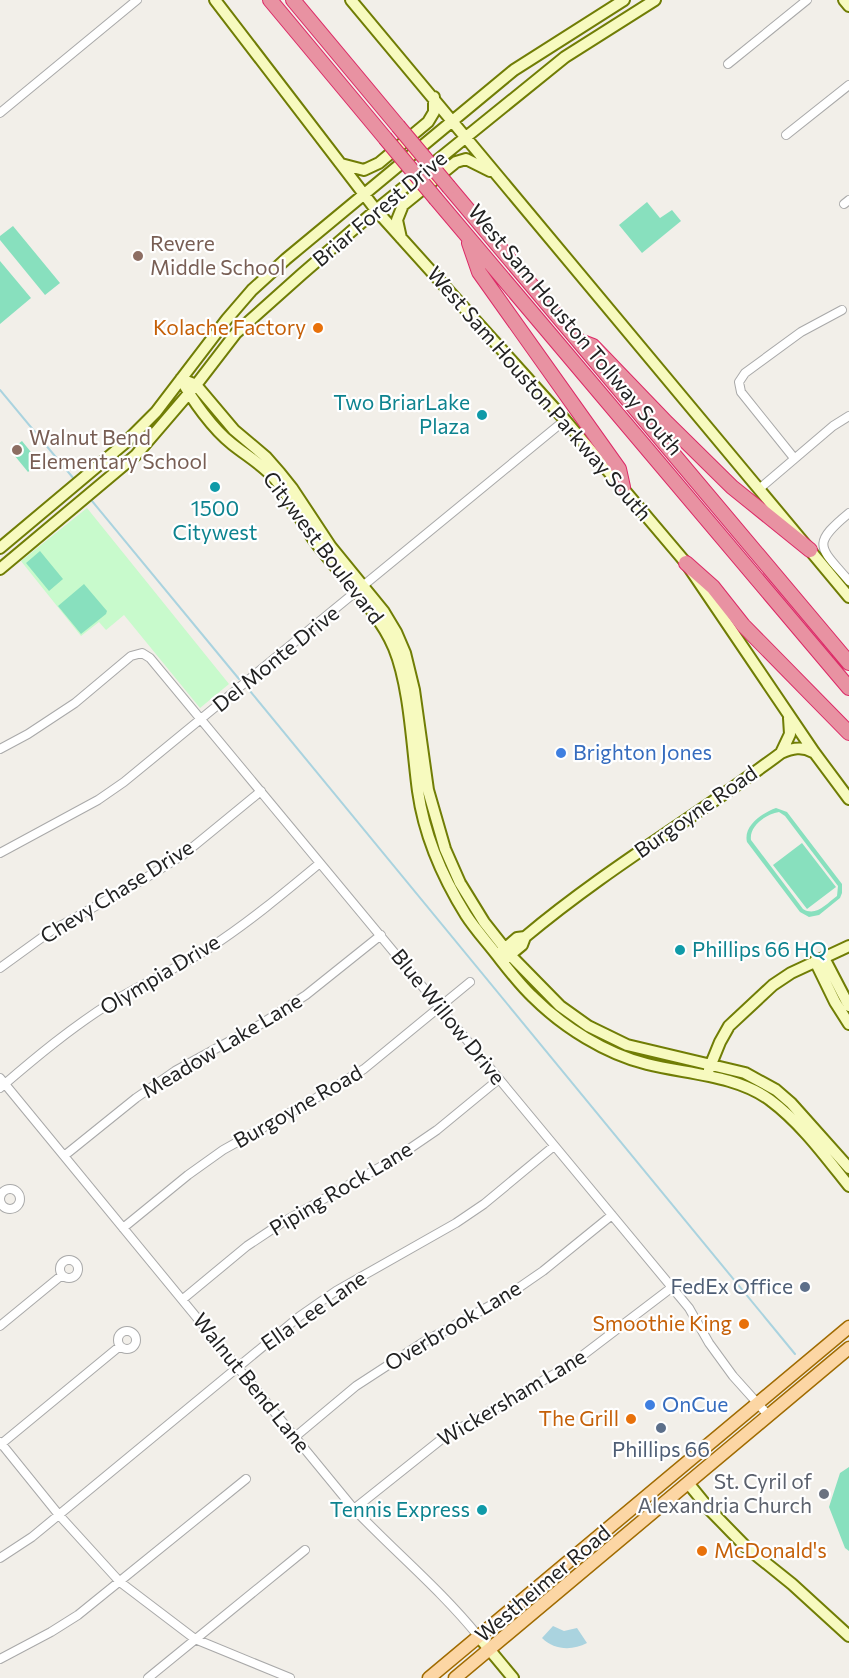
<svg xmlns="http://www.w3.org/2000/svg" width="849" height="1678" font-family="Commissioner,sans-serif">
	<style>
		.park { fill: #c8facc }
		.pitch { fill: #88e0be; fill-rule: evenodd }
		.water { fill: #aad3df }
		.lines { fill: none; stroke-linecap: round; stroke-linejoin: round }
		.stream { stroke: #aad3df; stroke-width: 2 }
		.street-casing { stroke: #a9a9a9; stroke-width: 10 }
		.secondary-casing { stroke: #707d05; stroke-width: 14 }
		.primary-casing { stroke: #a06b00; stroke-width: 15 }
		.highway-casing { stroke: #dc2a67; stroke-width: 16 }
		.street { stroke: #fff; stroke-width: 8 }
		.secondary { stroke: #f7fabf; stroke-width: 10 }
		.primary { stroke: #fcd6a4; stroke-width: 12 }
		.highway { stroke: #e892a2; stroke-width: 14 }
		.highway-bridge-casing { stroke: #dc2a67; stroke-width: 16; stroke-linecap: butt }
		.highway-bridge { stroke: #e892a2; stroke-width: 14 }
		.education-dot { fill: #8d6e63; stroke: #fff; stroke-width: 2 }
		.food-dot { fill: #e8710a; stroke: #fff; stroke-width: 2 }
		.culture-dot { fill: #0f9aa8; stroke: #fff; stroke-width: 2 }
		.shop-dot { fill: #3f7fe0; stroke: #fff; stroke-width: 2 }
		.service-dot { fill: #5c6f8a; stroke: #fff; stroke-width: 2 }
		.worship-dot { fill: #6b7280; stroke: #fff; stroke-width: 2 }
		.labels { text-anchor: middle; stroke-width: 4.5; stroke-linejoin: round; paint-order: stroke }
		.street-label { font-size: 21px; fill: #222; stroke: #fff }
		.education-label { font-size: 21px; fill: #785e54; stroke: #fff; text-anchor: start }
		.food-label { font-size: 21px; fill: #c56008; stroke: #fff; text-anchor: end }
		.culture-label { font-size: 21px; fill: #0d838f; stroke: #fff; text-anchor: end }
		.shop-label { font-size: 21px; fill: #366cbe; stroke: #fff; text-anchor: start }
		.service-label { font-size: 21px; fill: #4e5e75; stroke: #fff; text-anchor: end }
		.worship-label { font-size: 21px; fill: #5b616d; stroke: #fff; text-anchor: end }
	</style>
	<rect width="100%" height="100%" fill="#f2efe9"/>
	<path class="park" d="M 87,508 L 229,684 L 200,708 L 124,615 L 106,630 L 99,622 L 81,636 L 21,561 Z"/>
	<path class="pitch" d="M 647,202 L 660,218 L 672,210 L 681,221 L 642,253 L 619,225 Z
		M 13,226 L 60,283 L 45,295 L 0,240 L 0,236 Z
		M 0,261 L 31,298 L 0,324 Z
		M 22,441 L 39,462 L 28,472 L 10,450 Z
		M 40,551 L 63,579 L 49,591 L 26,563 Z
		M 84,584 L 107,611 L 106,614 L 81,634 L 58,606 Z
		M 776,808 L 787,812 L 842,884 L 842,893 L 840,898 L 819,915 L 809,917 L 800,912 L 747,842 C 743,826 762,813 776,808 ZM 779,812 L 785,816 L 838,886 L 837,896 C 826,904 816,917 803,909 L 751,840 C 749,826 766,814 779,812 Z
		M 802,843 L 836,887 L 807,909 L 773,865 Z
		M 849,1467 L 849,1551 L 845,1548 L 829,1507 L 840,1473 Z"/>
	<path class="water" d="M 553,1626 L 564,1631 L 577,1628 L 587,1643 C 572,1651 554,1650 542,1638 Z"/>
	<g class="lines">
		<path class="stream" d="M 0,390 L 74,479
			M 92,501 L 239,679
			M 250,691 L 795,1354"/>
		<g class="street-casing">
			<path id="street" d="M 728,64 L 807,0
				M 0,113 L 137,0
				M 786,135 L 849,85
				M 844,204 L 849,200
				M 794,458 L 741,392 L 739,382 L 745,373 L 801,332 L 842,310
				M 759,489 L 833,426 L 849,416
				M 849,513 C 810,545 820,547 849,581
				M 0,749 L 28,734 L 75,703 L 131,656 L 142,653 L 150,658 L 689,1308 L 709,1343 L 733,1376 L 769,1416
				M 0,853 L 98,800 L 124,782 L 565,420
				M 0,968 L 51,931 L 139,882 L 183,855 L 261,791
				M 0,1078 L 354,1509 C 395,1552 441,1590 479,1637
				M 0,1088 C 36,1057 72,1027 112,1002 C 144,983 177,968 208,949 C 248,923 284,893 320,863
				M 64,1156 L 136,1098 L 175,1071 L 261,1024 L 306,995 L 381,935
				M0 1199a10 10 0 1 1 20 0a10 10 0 1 1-20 0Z
				M 123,1228 L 188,1175 L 223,1150 L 316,1098 L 364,1069 L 470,982
				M60 1269a9 9 0 1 1 18 0a9 9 0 1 1-18 0Z
				M 183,1299 L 247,1246 L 283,1222 L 396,1158 L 437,1130 L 499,1079
				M 0,1326 L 62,1275
				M118 1340a9 9 0 1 1 18 0a9 9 0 1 1-18 0Z
				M 295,1437 L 356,1386 L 422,1343 L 504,1298 L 543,1271 L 612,1215
				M 0,1442 L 59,1515 L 120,1582 L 195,1639 L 290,1678
				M 0,1445 L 120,1346
				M 354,1509 L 443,1438 L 570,1365 L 671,1288
				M 0,1558 L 32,1537 L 300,1316 L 336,1291 L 456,1223 L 484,1204 L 554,1146
				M 0,1659 L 51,1632 L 78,1615 L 246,1479
				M 148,1678 L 305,1550"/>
		</g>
		<g class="secondary-casing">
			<path id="secondary" d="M 215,0 L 376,210 L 565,420 L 686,563 L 814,752 L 849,799
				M 351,0 L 849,597
				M 844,0 L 849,6
				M 341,164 L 364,170 L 379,163 L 428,122 L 434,112 L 434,97
				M 401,238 L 397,220 L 403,205 L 456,162 L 466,159 L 490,171
				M 181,379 C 192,400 213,429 232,444 C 247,456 263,465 275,479 C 291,498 300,521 314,540 C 339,574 378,610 394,648 C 410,687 412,747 418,791 C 424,834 443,878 466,915 C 475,929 487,942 497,955 C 508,969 520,985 533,997 C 563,1027 606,1054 647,1064 C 687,1074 736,1075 770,1100 C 801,1123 825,1156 849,1186
				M 181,379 L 196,385 L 234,430 L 266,457 L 280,473 L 292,488 L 331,547 L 384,612 L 396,632 L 405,653 L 414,690 L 428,790 L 445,849 L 460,883 L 484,922 L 510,955 L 560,1006 L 588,1026 L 627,1045 L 745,1073 L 776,1090 L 791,1103 L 849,1168
				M 0,548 L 125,443 L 156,412 L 227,319 L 252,290 L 286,259 L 514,70 L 624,0
				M 0,569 L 136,455 L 196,385 L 236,333 L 302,274 L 376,210 L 565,57 L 655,0
				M 781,753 L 790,734 L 789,718
				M 501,952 L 517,938 L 525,937
				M 824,958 L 849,1006
				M 505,959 L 522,945 L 525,937 C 606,869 697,816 781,753 C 792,748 802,746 813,752
				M 815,961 L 835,1002 L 849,1024
				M 709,1069 L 720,1042 L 729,1026 L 773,985 L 791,973 L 849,946
				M 688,1483 L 710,1510 L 746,1547 L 792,1584 L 849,1636
				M 479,1637 L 513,1678"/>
		</g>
		<g class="primary-casing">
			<path id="primary" d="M 429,1678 L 849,1327
				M 455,1678 L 849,1348"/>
		</g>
		<g class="highway-casing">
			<path id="highway" d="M 270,0 L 385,138
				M 293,0 L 398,126
				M 449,187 L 849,663
				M 436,199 L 849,688
				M 469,243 L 479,272 L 619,469 L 623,487
				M 580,341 L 593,346 L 667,423 L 732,487 L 810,550
				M 686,563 L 713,587 L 743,625 L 849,733"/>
		</g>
		<use href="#street" class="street"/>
		<use href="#secondary" class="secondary"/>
		<use href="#primary" class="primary"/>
		<use href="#highway" class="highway"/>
		<g class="highway-bridge-casing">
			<path id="highway-bridge" d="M 398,126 L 449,187
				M 385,138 L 436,199"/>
		</g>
		<use href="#highway-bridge" class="highway-bridge"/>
	</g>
	<g class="education-dot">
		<circle cx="138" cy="256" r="6"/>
		<circle cx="17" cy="450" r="6"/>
	</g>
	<g class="food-dot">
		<circle cx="318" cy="328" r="6"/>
		<circle cx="744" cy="1324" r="6"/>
		<circle cx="631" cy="1419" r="6"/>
		<circle cx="702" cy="1551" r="6"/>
	</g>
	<g class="culture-dot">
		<circle cx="482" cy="415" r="6"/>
		<circle cx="215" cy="487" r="6"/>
		<circle cx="680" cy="950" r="6"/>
		<circle cx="482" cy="1510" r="6"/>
	</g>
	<g class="shop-dot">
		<circle cx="561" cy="753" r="6"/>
		<circle cx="650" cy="1405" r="6"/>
	</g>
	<g class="service-dot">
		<circle cx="805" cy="1287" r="6"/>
		<circle cx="661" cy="1428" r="6"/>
	</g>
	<circle class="worship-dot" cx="824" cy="1494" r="6"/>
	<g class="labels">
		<g class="street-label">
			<text transform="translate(380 209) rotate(-40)" y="7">Briar Forest Drive</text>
			<text transform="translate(575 330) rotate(50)" y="7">West Sam Houston Tollway South</text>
			<text transform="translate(539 394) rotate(49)" y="7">West Sam Houston Parkway South</text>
			<text transform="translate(323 548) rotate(53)" y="7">Citywest Boulevard</text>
			<text transform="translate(276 659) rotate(-39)" y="7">Del Monte Drive</text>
			<text transform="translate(696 812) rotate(-35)" y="7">Burgoyne Road</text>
			<text transform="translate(117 892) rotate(-32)" y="7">Chevy Chase Drive</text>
			<text transform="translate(160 975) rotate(-31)" y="7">Olympia Drive</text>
			<text transform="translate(448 1017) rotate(51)" y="7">Blue Willow Drive</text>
			<text transform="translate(222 1046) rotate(-31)" y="7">Meadow Lake Lane</text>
			<text transform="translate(298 1107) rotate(-30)" y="7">Burgoyne Road</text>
			<text transform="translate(341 1189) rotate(-31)" y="7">Piping Rock Lane</text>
			<text transform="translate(314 1311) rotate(-35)" y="7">Ella Lee Lane</text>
			<text transform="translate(453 1326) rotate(-31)" y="7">Overbrook Lane</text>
			<text transform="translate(251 1383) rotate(51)" y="7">Walnut Bend Lane</text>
			<text transform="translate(512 1398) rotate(-31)" y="7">Wickersham Lane</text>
			<text transform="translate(543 1584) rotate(-40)" y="7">Westheimer Road</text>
		</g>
		<g class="education-label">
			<text x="150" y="251">Revere<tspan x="150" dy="24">Middle School</tspan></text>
			<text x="29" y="445">Walnut Bend<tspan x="29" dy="24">Elementary School</tspan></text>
		</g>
		<g class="food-label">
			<text x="306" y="335">Kolache Factory</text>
			<text x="732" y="1331">Smoothie King</text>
			<text x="619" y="1426">The Grill</text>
			<text x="714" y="1558" text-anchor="start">McDonald's</text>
		</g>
		<g class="culture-label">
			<text x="470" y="410">Two BriarLake<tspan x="470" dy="24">Plaza</tspan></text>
			<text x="215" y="516" text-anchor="middle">1500<tspan x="215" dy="24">Citywest</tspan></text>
			<text x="692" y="957" text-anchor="start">Phillips 66 HQ</text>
			<text x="470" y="1517">Tennis Express</text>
		</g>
		<g class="shop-label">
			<text x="573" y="760">Brighton Jones</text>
			<text x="662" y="1412">OnCue</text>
		</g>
		<g class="service-label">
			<text x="793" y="1294">FedEx Office</text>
			<text x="661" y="1457" text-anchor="middle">Phillips 66</text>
		</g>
		<g class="worship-label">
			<text x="812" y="1489">St. Cyril of<tspan x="812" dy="24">Alexandria Church</tspan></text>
		</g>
	</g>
</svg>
